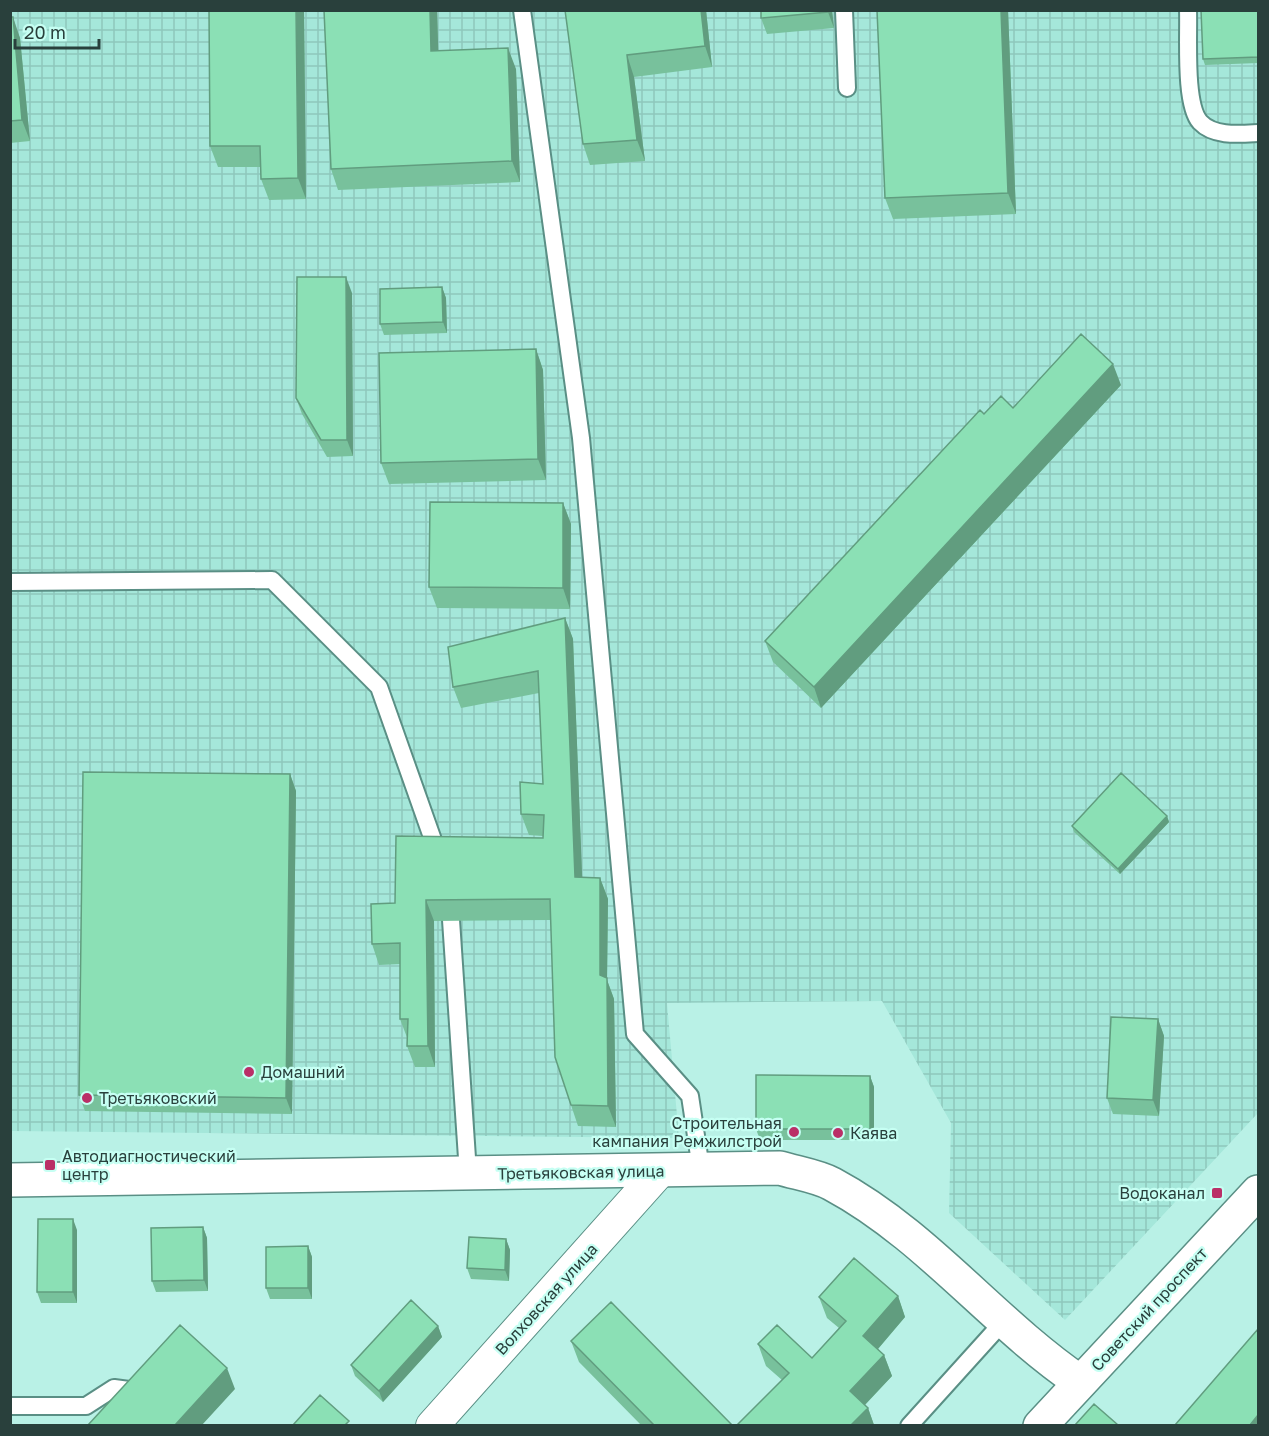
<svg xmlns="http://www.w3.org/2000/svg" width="1269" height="1436" font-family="'Golos Text',sans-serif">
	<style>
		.industrial { fill: url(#industrial-grid) }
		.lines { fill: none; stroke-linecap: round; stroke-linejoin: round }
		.service-casing { stroke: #5a8f85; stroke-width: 20 }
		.minor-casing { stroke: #5a8f85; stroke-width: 34 }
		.tertiary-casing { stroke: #5a8f85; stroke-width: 36 }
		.primary-casing { stroke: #5a8f85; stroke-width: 36 }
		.service { stroke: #fff; stroke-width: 16 }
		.minor { stroke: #fff; stroke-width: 32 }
		.tertiary { stroke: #fff; stroke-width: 33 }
		.primary { stroke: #fff; stroke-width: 33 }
		.wall { fill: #78c19c }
		.shaded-wall { fill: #619d7f }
		.building { fill: #8be0b5; stroke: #619d7f; stroke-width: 1.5 }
		.poi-dot { fill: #ba2f67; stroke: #c6fff3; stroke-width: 2 }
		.labels { text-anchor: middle; stroke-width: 4.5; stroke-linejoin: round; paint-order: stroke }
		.poi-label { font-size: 16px; fill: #29403c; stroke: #c6fff3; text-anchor: start }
		.street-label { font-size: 16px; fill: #29403c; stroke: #c6fff3 }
	</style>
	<defs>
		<pattern id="industrial-grid" width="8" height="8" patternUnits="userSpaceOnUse" patternTransform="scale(1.5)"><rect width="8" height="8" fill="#a5e7da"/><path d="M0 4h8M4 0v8" fill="none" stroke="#8ec7bc"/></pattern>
	</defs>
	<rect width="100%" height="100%" fill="#b9f1e6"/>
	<path class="industrial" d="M 11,11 L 1258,11 L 1258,1113 L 1065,1320 L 949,1213 L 951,1123 L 882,1001 L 667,1003 L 679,1138 L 11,1131 Z"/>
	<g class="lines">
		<g class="service-casing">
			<path id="service" d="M 522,10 L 581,438 L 635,1034 L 690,1096 L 701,1169
				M 844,10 L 847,88
				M 1188,10 C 1189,36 1184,104 1200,122 C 1214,137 1240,134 1258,133
				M 10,582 L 272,580 L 379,687 L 439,857
				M 451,920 L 468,1173
				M 10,1406 L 86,1406 L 114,1388 L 144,1392
				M 909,1426 L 1003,1322"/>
		</g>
		<g class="minor-casing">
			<path id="minor" d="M 432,1426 L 659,1172"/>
		</g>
		<g class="tertiary-casing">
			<path id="tertiary" d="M 10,1180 L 780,1168 C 796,1173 817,1176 832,1184 C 927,1235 992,1322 1080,1382"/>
		</g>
		<g class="primary-casing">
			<path id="primary" d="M 1040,1426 L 1258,1192"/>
		</g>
		<use href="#service" class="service"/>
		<use href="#minor" class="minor"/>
		<use href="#tertiary" class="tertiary"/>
		<use href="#primary" class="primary"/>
	</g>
	<path class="wall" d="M 209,10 L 304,10 L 306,199 L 269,200 L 261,179 L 261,167 L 218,167 L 210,146 Z
		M 324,10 L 437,10 L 438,50 L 516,69 L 520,182 L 338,190 L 331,169 Z
		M 565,10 L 706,10 L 712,67 L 634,77 L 645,161 L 590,165 L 583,144 Z
		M 761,10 L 832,10 L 834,28 L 767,34 L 761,18 Z
		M 877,10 L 1008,10 L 1016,214 L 893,219 L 885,198 Z
		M 1258,10 L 1258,63 L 1205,65 L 1203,59 Z
		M 10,17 L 20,38 L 30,141 L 10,143 Z
		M 442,287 L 446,298 L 447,333 L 384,335 L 380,324 Z
		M 352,293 L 353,456 L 327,457 L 302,414 L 296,398 Z
		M 536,349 L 543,370 L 546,480 L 389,484 L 381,463 Z
		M 1121,385 L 821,708 L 773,662 L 765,641 L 984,414 Z
		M 563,503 L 571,524 L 570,609 L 437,608 L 429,587 Z
		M 565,618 L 573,639 L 582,878 L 600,878 L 608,899 L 607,980 L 614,999 L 616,1127 L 578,1126 L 571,1105 L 551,920 L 434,921 L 435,1067 L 415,1067 L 407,1046 L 408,1040 L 400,1019 L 400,964 L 379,965 L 372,944 L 395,903 L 543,838 L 543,836 L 529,835 L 521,814 L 543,784 L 539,693 L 461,708 L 453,687 Z
		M 290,774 L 296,791 L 292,1114 L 85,1111 L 79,1095 Z
		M 1167,816 L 1169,822 L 1120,874 L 1074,832 L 1072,826 Z
		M 1158,1019 L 1164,1036 L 1159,1116 L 1113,1114 L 1107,1098 Z
		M 870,1076 L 874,1087 L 874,1140 L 760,1140 L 756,1129 Z
		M 203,1227 L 207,1238 L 208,1291 L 156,1292 L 152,1281 Z
		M 77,1230 L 77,1303 L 41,1303 L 37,1292 Z
		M 506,1239 L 510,1250 L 509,1281 L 471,1279 L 467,1268 Z
		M 308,1246 L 312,1257 L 312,1299 L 270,1299 L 266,1288 Z
		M 898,1296 L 905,1317 L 878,1349 L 884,1355 L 892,1376 L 865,1405 L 868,1408 L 874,1425 L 737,1425 L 782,1380 L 766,1366 L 758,1344 L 812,1358 L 839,1328 L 827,1318 L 819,1297 Z
		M 438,1326 L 442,1337 L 383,1402 L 355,1376 L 351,1365 Z
		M 571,1341 L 732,1425 L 641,1425 L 579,1362 Z"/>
	<path class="shaded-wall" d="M 296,10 L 304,10 L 306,199 L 298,178 Z
		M 430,10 L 437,10 L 439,72 L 431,51 Z
		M 701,10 L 706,10 L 712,67 L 705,46 Z
		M 828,10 L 832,10 L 834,28 L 828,12 Z
		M 1001,10 L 1008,10 L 1016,214 L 1008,193 Z
		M 13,17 L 20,38 L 30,141 L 22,120 Z
		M 508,48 L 516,69 L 520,182 L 512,161 Z
		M 627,55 L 634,77 L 645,161 L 637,140 Z
		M 346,277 L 352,293 L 353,456 L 347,440 Z
		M 442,287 L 446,298 L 447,333 L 443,322 Z
		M 536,349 L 543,370 L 546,480 L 538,459 Z
		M 1113,364 L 1121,385 L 821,708 L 814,687 Z
		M 563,503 L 571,524 L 570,609 L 563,588 Z
		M 565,618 L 573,639 L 583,899 L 575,877 Z
		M 290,774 L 296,791 L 292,1114 L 286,1098 Z
		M 1167,816 L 1169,822 L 1120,874 L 1118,869 Z
		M 600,878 L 608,899 L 607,980 L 614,999 L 616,1127 L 608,1106 L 600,975 Z
		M 426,900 L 434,921 L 435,1067 L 428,1046 Z
		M 1158,1019 L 1164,1036 L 1159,1116 L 1153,1100 Z
		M 870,1076 L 874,1087 L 874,1140 L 870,1129 Z
		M 73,1219 L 77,1230 L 77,1303 L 73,1292 Z
		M 203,1227 L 207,1238 L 208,1291 L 204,1280 Z
		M 506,1239 L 510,1250 L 509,1281 L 505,1270 Z
		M 308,1246 L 312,1257 L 312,1299 L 308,1288 Z
		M 898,1296 L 905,1317 L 871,1357 L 863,1336 Z
		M 438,1326 L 442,1337 L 383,1402 L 379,1391 Z
		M 884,1355 L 892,1376 L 858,1412 L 850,1391 Z
		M 227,1368 L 235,1389 L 202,1425 L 175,1425 Z
		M 868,1408 L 874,1425 L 851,1425 Z
		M 1258,1415 L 1258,1425 L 1250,1425 Z"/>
	<path class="building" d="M 209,10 L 296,10 L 298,178 L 261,179 L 260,146 L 210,146 Z
		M 324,10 L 430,10 L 431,51 L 508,48 L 512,161 L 331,169 Z
		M 565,10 L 701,10 L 705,46 L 627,55 L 637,140 L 583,144 Z
		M 761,10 L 828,10 L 828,12 L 761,18 Z
		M 877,10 L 1001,10 L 1008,193 L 885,198 Z
		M 1201,10 L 1258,10 L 1258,57 L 1203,59 Z
		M 10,17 L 13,17 L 22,120 L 10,121 Z
		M 297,277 L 346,277 L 347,440 L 321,440 L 296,398 Z
		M 442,287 L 443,322 L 380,324 L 380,289 Z
		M 1081,334 L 1113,364 L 814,687 L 765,641 L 980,410 L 984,414 L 1001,396 L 1013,408 Z
		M 536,349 L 538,459 L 381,463 L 379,353 Z
		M 430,502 L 563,503 L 563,588 L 429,587 Z
		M 565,618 L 575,877 L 600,878 L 600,975 L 607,978 L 608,1106 L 571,1105 L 555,1057 L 550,899 L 426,900 L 428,1046 L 407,1046 L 408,1019 L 400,1019 L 400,943 L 372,944 L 371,904 L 395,903 L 396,836 L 543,838 L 544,815 L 521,814 L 520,782 L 543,784 L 538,671 L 453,687 L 448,647 Z
		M 83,772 L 290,774 L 286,1098 L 79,1095 Z
		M 1121,773 L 1167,816 L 1118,869 L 1072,826 Z
		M 1111,1017 L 1158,1019 L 1153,1100 L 1107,1098 Z
		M 756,1075 L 870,1076 L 870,1129 L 756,1129 Z
		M 38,1219 L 73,1219 L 73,1292 L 37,1292 Z
		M 203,1227 L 204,1280 L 152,1281 L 151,1228 Z
		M 469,1237 L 506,1239 L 505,1270 L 467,1268 Z
		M 308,1246 L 308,1288 L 266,1288 L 266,1247 Z
		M 854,1258 L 898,1296 L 863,1336 L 884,1355 L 850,1391 L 868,1408 L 851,1425 L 737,1425 L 789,1373 L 758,1344 L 777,1325 L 812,1358 L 846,1321 L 819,1297 Z
		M 411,1300 L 438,1326 L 379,1391 L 351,1365 Z
		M 611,1302 L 732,1425 L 654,1425 L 571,1341 Z
		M 180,1325 L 227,1368 L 175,1425 L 88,1425 Z
		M 1258,1329 L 1258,1415 L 1250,1425 L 1175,1425 Z
		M 320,1395 L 349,1421 L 345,1425 L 293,1425 Z
		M 1094,1404 L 1118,1425 L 1075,1425 Z"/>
	<g class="poi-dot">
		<circle cx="249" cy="1072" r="6"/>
		<circle cx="87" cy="1098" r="6"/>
		<circle cx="794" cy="1132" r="6"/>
		<circle cx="838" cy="1133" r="6"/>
		<rect x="44" y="1159" width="12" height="12" rx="3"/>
		<rect x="1211" y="1187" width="12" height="12" rx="3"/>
	</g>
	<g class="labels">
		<g class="poi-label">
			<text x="261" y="1078">Домашний</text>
			<text x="99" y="1104">Третьяковский</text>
			<text x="782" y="1129" text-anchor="end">Строительная<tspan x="782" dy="18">кампания Ремжилстрой</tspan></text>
			<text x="850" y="1139">Каява</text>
			<text x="62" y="1162">Автодиагностический<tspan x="62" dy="18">центр</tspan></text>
			<text x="1205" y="1199" text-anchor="end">Водоканал</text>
		</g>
		<g class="street-label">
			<text transform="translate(581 1172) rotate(-1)" y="6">Третьяковская улица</text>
			<text transform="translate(546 1299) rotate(-48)" y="6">Волховская улица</text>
			<text transform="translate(1149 1309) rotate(-47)" y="6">Советский проспект</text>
		</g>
	</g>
	<rect width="1269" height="1436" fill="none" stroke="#29403c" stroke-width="24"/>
	<path d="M15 39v9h84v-9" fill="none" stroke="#29403c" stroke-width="3"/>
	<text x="24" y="39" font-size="18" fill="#29403c" stroke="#c6fff3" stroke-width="4.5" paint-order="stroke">20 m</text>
</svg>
